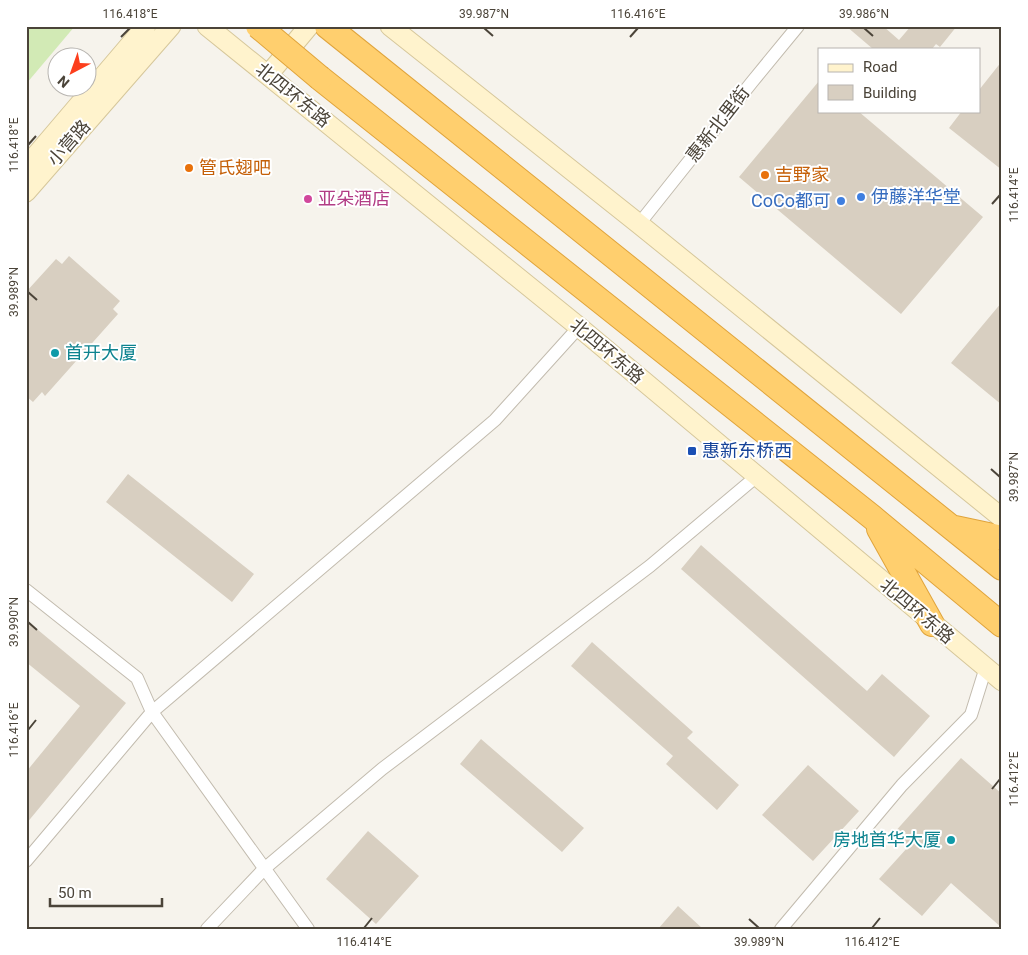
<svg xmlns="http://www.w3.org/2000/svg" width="1028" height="955" font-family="Roboto,'Noto Sans SC',sans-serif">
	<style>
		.pitch { fill: #d2eab5 }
		.building { fill: #d8cfc1 }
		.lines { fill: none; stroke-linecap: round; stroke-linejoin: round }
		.street-casing { stroke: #c2bbae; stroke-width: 14 }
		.secondary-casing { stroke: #d6c79b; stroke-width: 21 }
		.highway-casing { stroke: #e0a43c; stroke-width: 26 }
		.street { stroke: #fff; stroke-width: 12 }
		.secondary { stroke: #fff3cd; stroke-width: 19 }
		.highway { stroke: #ffcf6e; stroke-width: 24 }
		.highway-bridge-casing { stroke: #e0a43c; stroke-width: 26; stroke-linecap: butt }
		.highway-bridge { stroke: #ffcf6e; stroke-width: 24 }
		.ticks { fill: none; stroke: #4b4439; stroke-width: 2 }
		.food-dot { fill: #e8710a; stroke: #fff; stroke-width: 2 }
		.shop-dot { fill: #3f7fe0; stroke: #fff; stroke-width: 2 }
		.hotel-dot { fill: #d1479c; stroke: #fff; stroke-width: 2 }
		.culture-dot { fill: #0f9aa8; stroke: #fff; stroke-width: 2 }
		.transit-dot { fill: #1a4fb4; stroke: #fff; stroke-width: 2 }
		.labels { text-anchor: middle; stroke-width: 4; stroke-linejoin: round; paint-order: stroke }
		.street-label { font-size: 18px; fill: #4b4439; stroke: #fff }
		.food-label { font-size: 18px; fill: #c56008; stroke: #fff; text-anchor: start }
		.shop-label { font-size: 18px; fill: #366cbe; stroke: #fff; text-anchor: start }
		.hotel-label { font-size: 18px; fill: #b23c85; stroke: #fff; text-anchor: start }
		.culture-label { font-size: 18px; fill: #0d838f; stroke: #fff; text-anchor: start }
		.transit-label { font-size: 18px; fill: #164399; stroke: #fff; text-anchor: start }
		.neatline { fill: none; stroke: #4b4439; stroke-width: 2 }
		.ticks-label { font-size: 12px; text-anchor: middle; fill: #4b4439 }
	</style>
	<rect width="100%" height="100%" fill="#f6f3ec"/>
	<path class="pitch" d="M 26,26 L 75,26 L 26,84 Z"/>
	<path class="building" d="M 846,26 L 883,26 L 899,40 L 911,26 L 957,26 L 940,47 L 936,44 L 932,49 L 873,49 Z
		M 1002,61 L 1002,170 L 949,128 L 962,111 L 979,111 L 979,90 Z
		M 819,81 L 819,111 L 858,111 L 983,217 L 901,314 L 739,177 Z
		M 69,256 L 120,301 L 113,309 L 118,314 L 45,396 L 42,392 L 33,402 L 26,396 L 26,292 L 56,259 L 62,264 Z
		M 1002,302 L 1002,405 L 951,363 Z
		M 128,474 L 254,574 L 232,602 L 106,502 Z
		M 701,545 L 867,691 L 882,674 L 930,716 L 894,757 L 681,569 Z
		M 26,620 L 126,703 L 26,824 L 26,772 L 80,706 L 26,662 Z
		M 592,642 L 693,732 L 687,738 L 739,785 L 717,810 L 666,764 L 673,756 L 571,666 Z
		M 481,739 L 584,828 L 562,852 L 460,764 Z
		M 961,758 L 1002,794 L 1002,928 L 951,883 L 922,916 L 879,879 L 908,847 L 893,834 Z
		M 808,765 L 859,811 L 813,861 L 762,815 Z
		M 368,831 L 419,876 L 376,924 L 326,879 Z
		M 678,906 L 703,929 L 658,929 Z"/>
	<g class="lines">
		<g class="street-casing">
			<path id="street" d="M 639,224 L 752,82 L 798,26
				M 26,590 L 137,678 L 152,712 L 308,929
				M 26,861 L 152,712 L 495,420 L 579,327
				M 207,929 L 264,869 L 382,769 L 650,566 L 757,476
				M 781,929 L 902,785 L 971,715 L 986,667"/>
		</g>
		<g class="secondary-casing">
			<path id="secondary" d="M 207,26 L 579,327 L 1002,681
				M 390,26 L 639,224 L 1002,518
				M 268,75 L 309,26
				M 26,167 L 146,26
				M 26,192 L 171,26"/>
		</g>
		<g class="highway-casing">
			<path id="highway" d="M 327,26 L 1002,568
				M 320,78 L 872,517 L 1002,625
				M 955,528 L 1002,538
				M 879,529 L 932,624"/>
		</g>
		<use href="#street" class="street"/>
		<use href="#secondary" class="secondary"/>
		<use href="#highway" class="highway"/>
		<g class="highway-bridge-casing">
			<path id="highway-bridge" d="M 258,26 L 320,78"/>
		</g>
		<use href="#highway-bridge" class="highway-bridge"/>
	</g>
	<path class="ticks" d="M 484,28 L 493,36M 864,28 L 873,36M 121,37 L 130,28M 630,37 L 638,28M 28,145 L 36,136M 992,204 L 1000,195M 28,292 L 37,300M 991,469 L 1000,477M 28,622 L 37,630M 28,730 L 36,720M 992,789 L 1000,779M 749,919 L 759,928M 364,928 L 372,918M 872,928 L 880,918"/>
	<g class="food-dot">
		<circle cx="189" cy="168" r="5"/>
		<circle cx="765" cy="175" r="5"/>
	</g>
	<g class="shop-dot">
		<circle cx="861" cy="197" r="5"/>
		<circle cx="841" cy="201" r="5"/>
	</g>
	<circle class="hotel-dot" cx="308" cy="199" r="5"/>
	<g class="culture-dot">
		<circle cx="55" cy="353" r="5"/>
		<circle cx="951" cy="840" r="5"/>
	</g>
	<rect class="transit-dot" x="687" y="446" width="10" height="10" rx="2.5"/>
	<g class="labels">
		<g class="street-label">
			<text transform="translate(293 95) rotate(39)" y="6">北四环东路</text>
			<text transform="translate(718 124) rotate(-52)" y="6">惠新北里街</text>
			<text transform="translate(69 143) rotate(-49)" y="6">小营路</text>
			<text transform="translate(607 351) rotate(40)" y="6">北四环东路</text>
			<text transform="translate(917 611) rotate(40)" y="6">北四环东路</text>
		</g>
		<g class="food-label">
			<text x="199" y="174">管氏翅吧</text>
			<text x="775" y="181">吉野家</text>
		</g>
		<g class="shop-label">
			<text x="871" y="203">伊藤洋华堂</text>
			<text x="831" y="207" text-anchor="end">CoCo都可</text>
		</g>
		<g class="hotel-label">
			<text x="318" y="205">亚朵酒店</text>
		</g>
		<g class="culture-label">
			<text x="65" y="359">首开大厦</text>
			<text x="941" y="846" text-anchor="end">房地首华大厦</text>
		</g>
		<g class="transit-label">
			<text x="702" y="457">惠新东桥西</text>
		</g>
	</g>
	<rect width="1028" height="955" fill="none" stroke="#ffffff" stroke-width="55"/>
	<rect x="818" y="48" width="162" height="65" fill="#ffffff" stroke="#b7b4b0"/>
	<rect x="828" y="64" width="25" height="8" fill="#fff3cd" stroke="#b7b4b0"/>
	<text x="863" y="72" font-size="15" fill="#4b4439">Road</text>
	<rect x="828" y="85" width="25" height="15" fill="#d8cfc1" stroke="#b7b4b0"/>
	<text x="863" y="98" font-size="15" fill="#4b4439">Building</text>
	<g transform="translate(72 72) rotate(221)"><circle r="24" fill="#ffffff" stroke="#b7b4b0"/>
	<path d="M0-4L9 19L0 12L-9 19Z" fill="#fc3f1d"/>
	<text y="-8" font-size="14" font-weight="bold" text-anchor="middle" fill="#4b4439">N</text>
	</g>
	<path d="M50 898v8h112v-8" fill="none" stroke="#4b4439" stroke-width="2.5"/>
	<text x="58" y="898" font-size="15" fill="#4b4439" stroke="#ffffff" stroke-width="4" paint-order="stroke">50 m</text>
	<rect x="28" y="28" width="972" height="900" class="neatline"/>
	<g class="ticks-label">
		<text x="130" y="18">116.418°E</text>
		<text x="484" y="18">39.987°N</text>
		<text x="638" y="18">116.416°E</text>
		<text x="864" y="18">39.986°N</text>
		<text transform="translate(14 145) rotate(-90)" y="4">116.418°E</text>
		<text transform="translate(1014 195) rotate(-90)" y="4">116.414°E</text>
		<text transform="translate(14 292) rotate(-90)" y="4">39.989°N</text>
		<text transform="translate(1014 477) rotate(-90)" y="4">39.987°N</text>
		<text transform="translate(14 622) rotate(-90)" y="4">39.990°N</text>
		<text transform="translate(14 730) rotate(-90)" y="4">116.416°E</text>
		<text transform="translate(1014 779) rotate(-90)" y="4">116.412°E</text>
		<text x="364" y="946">116.414°E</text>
		<text x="759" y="946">39.989°N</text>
		<text x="872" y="946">116.412°E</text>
	</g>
</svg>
